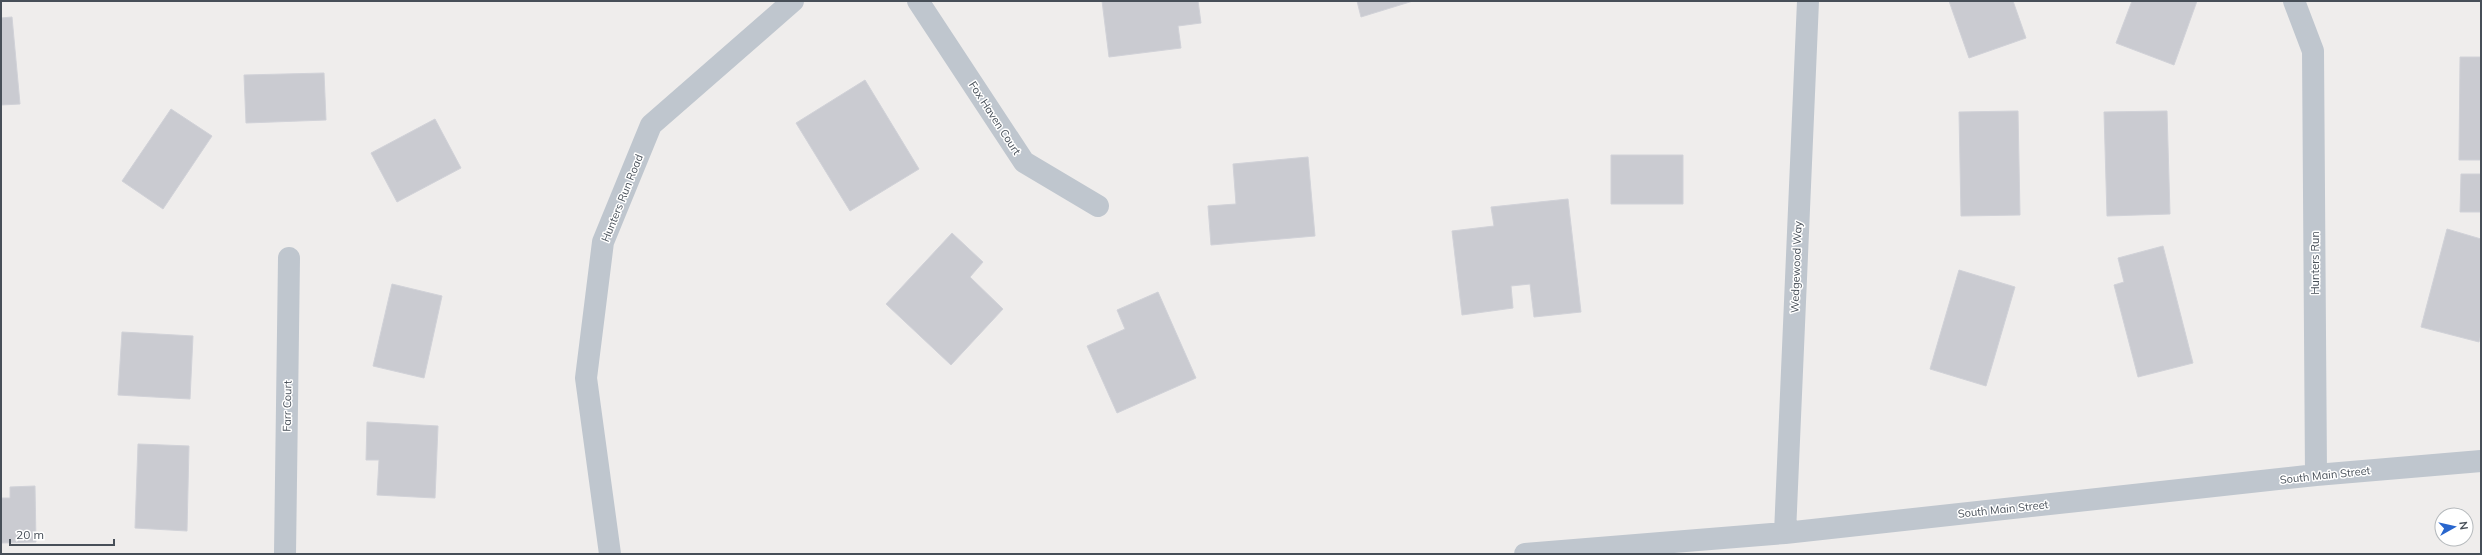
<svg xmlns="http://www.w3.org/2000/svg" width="2482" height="555" font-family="Mulish,sans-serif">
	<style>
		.building { fill: #cacbd1; stroke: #d1d2d8 }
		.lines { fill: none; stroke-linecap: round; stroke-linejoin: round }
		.minor { stroke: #bfc6ce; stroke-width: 22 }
		.labels { text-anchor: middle; stroke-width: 3; stroke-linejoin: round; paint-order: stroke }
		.street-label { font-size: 11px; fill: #474f58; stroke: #fff }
	</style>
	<rect width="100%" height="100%" fill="#efedec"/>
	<path class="building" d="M 1102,1 L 1198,1 L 1201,23 L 1178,26 L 1181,48 L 1109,57 Z
		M 1357,1 L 1413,1 L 1361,17 Z
		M 1949,1 L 2013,1 L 2026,38 L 1969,58 Z
		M 2132,1 L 2197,1 L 2174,65 L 2116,43 Z
		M 12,17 L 20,104 L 1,105 L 1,18 Z
		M 2460,57 L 2481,57 L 2481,160 L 2459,160 Z
		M 324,73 L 326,120 L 246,123 L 244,75 Z
		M 865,80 L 919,169 L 850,211 L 796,123 Z
		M 171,109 L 212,136 L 163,209 L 122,181 Z
		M 2018,111 L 2020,215 L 1961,216 L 1959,112 Z
		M 2167,111 L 2170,214 L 2107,216 L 2104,112 Z
		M 435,119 L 461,168 L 397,202 L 371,153 Z
		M 1611,155 L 1683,155 L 1683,204 L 1611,204 Z
		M 1308,157 L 1315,236 L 1211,245 L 1208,206 L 1236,204 L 1233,164 Z
		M 2461,174 L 2481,174 L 2481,212 L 2460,212 Z
		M 1568,199 L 1581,312 L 1534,317 L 1530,284 L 1511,286 L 1513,308 L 1462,315 L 1452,231 L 1494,226 L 1491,207 Z
		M 2447,229 L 2481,239 L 2481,334 L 2479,342 L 2421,327 Z
		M 952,233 L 983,262 L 970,277 L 1003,309 L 951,365 L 886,304 Z
		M 2163,246 L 2193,363 L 2138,377 L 2114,285 L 2124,282 L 2118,258 Z
		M 1959,270 L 2015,287 L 1986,386 L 1930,369 Z
		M 392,284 L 442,296 L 424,378 L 373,366 Z
		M 1158,292 L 1196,378 L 1117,413 L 1087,346 L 1125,329 L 1117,310 Z
		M 122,332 L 193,336 L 190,399 L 118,395 Z
		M 367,422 L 438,426 L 435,498 L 377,495 L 379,460 L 366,460 Z
		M 138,444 L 189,446 L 187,531 L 135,528 Z
		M 35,486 L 36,542 L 1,543 L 1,498 L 10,498 L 10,487 Z"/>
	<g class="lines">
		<path class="minor" d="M 918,1 L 1024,162 L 1098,206
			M 2294,1 L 2313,51 L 2316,475
			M 1785,533 L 1808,1
			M 285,554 L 289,258
			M 610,554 L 586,378 L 603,242 L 651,125 L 793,1
			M 1525,554 L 1785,533 L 2316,475 L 2481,461"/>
	</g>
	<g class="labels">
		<g class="street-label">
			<text transform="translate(995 118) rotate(57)" y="4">Fox Haven Court</text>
			<text transform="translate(622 198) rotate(-68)" y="4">Hunters Run Road</text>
			<text transform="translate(2315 263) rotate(-90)" y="4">Hunters Run</text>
			<text transform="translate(1796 267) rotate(-88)" y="4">Wedgewood Way</text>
			<text transform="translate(287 406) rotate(-89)" y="4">Farr Court</text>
			<text transform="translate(2325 475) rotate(-6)" y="4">South Main Street</text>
			<text transform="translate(2003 509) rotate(-6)" y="4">South Main Street</text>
		</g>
	</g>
	<rect width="2482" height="555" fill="none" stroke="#474f58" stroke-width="4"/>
	<g transform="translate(2454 527) rotate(82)"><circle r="19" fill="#ffffff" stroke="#b5b9bc"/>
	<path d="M0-3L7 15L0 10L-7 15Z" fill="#2966cd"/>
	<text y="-6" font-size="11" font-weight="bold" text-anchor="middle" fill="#474f58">N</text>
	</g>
	<path d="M10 539v6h104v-6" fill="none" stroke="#474f58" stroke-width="2"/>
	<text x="16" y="539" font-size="12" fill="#474f58" stroke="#ffffff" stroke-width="3" paint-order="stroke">20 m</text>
</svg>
